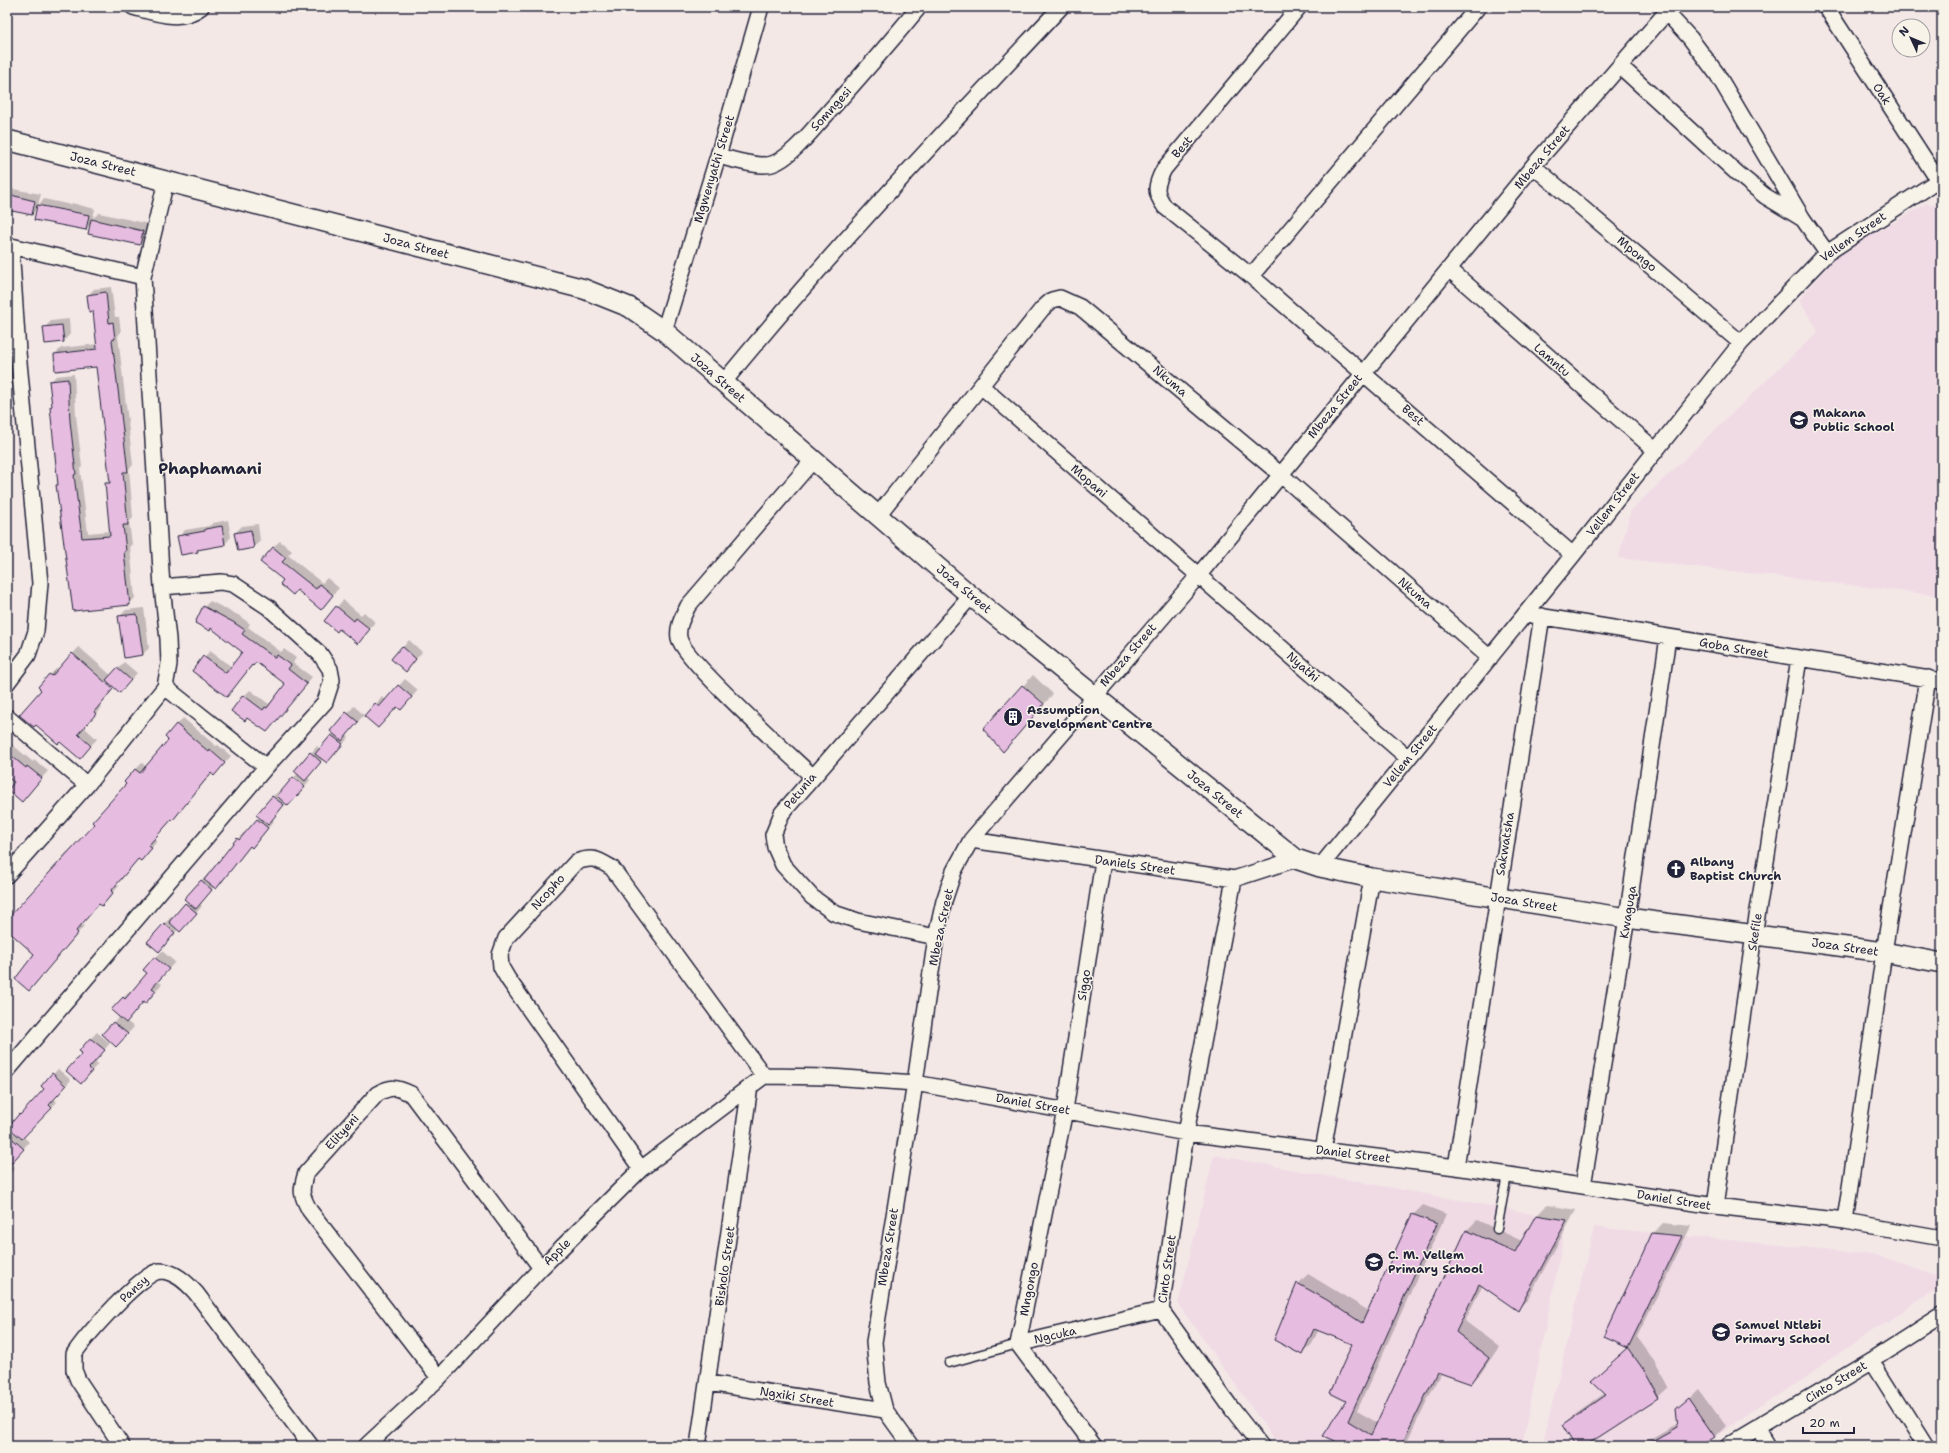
<svg xmlns="http://www.w3.org/2000/svg" width="1949" height="1453" font-family="'Shantell Sans',sans-serif">
	<style>
		.built { fill: #f0dbe5 }
		.shadow { fill: #0003 }
		.building { fill: #e7bce1; stroke: #22223b }
		.lines { fill: none; stroke-linecap: round; stroke-linejoin: round }
		.service-casing { stroke: #22223b; stroke-width: 11 }
		.minor-casing { stroke: #22223b; stroke-width: 18 }
		.tertiary-casing { stroke: #22223b; stroke-width: 22 }
		.service { stroke: #f7f3e8; stroke-width: 8 }
		.minor { stroke: #f7f3e8; stroke-width: 15 }
		.tertiary { stroke: #f7f3e8; stroke-width: 19 }
		.labels { text-anchor: middle; stroke-width: 3; stroke-linejoin: round; paint-order: stroke }
		.street-label { font-size: 12px; fill: #22223b; stroke: #f7f3e8 }
		.poi-label { font-size: 12px; font-weight: bold; fill: #22223b; stroke: #f7f3e8; text-anchor: start }
		.district-label { font-size: 16px; font-weight: bold; fill: #22223b; stroke: #f7f3e8 }
	</style>
	<rect width="100%" height="100%" fill="#f4e8e7"/>
	<filter id="ink" filterUnits="userSpaceOnUse"><feTurbulence type="fractalNoise" baseFrequency=".025" numOctaves="2"/><feDisplacementMap in="SourceGraphic" scale="8" xChannelSelector="R" yChannelSelector="G"/><feConvolveMatrix kernelMatrix="1 2 1 2 8 2 1 2 1" color-interpolation-filters="sRGB"/></filter>
	<g filter="url(#ink)">
		<path class="built" d="M 1927,203 L 1942,207 L 1942,596 L 1618,558 L 1631,510 L 1818,331 L 1799,300 L 1834,257 Z
			M 1214,1155 L 1567,1220 L 1522,1446 L 1279,1446 L 1178,1304 Z
			M 1594,1227 L 1873,1254 L 1942,1276 L 1942,1285 L 1701,1446 L 1542,1446 Z"/>
		<path class="shadow" d="M 7,188 L 41,194 L 38,205 L 44,199 L 71,205 L 72,203 L 95,209 L 93,218 L 99,213 L 149,224 L 146,238 L 140,244 L 91,223 L 86,229 L 37,208 L 31,214 L 7,210 Z
			M 111,287 L 115,317 L 119,317 L 121,332 L 118,336 L 133,465 L 129,469 L 133,518 L 129,522 L 132,544 L 130,546 L 135,598 L 129,604 L 73,610 L 59,502 L 50,382 L 56,376 L 74,374 L 76,415 L 82,467 L 80,469 L 88,533 L 110,531 L 106,484 L 110,479 L 97,366 L 55,354 L 61,348 L 98,344 L 94,310 L 88,295 L 94,289 Z
			M 69,319 L 70,334 L 64,341 L 44,328 L 51,321 Z
			M 228,520 L 231,537 L 225,544 L 201,548 L 197,551 L 179,537 L 185,530 L 209,526 L 213,523 Z
			M 258,524 L 260,541 L 254,547 L 235,533 L 242,526 Z
			M 280,541 L 292,551 L 288,555 L 322,583 L 327,578 L 339,588 L 321,608 L 285,580 L 273,547 Z
			M 343,600 L 361,615 L 364,612 L 375,622 L 364,636 L 337,607 Z
			M 210,601 L 240,616 L 250,624 L 248,627 L 281,652 L 284,649 L 296,658 L 293,663 L 312,677 L 267,731 L 244,696 L 250,690 L 269,704 L 286,684 L 256,661 L 227,696 L 204,657 L 210,651 L 232,667 L 244,652 L 212,628 L 210,630 L 204,607 Z
			M 144,608 L 149,648 L 143,654 L 125,657 L 119,617 L 126,610 Z
			M 409,640 L 422,652 L 412,664 L 403,647 Z
			M 79,647 L 112,676 L 124,662 L 137,673 L 120,692 L 115,686 L 99,704 L 102,707 L 84,727 L 97,739 L 86,751 L 43,690 L 50,675 L 57,668 L 58,670 Z
			M 1033,675 L 1053,694 L 1013,740 L 984,729 Z
			M 405,679 L 418,690 L 407,703 L 397,706 L 378,727 L 364,715 L 346,735 L 349,737 L 333,756 L 323,759 L 307,777 L 310,780 L 295,798 L 286,803 L 271,819 L 274,821 L 258,840 L 251,845 L 222,881 L 216,888 L 214,887 L 200,904 L 202,906 L 187,924 L 178,929 L 165,944 L 164,924 L 171,917 L 173,919 L 188,901 L 201,881 L 208,874 L 209,875 L 238,839 L 244,832 L 245,834 L 260,817 L 258,815 L 273,796 L 280,790 L 282,792 L 298,773 L 311,753 L 317,746 L 320,749 L 334,733 L 332,731 L 354,706 L 365,716 L 382,697 L 386,700 Z
			M 183,718 L 216,746 L 218,745 L 231,756 L 220,768 L 212,773 L 179,812 L 154,838 L 157,841 L 147,854 L 139,858 L 117,884 L 119,886 L 108,898 L 100,903 L 82,924 L 84,926 L 36,983 L 35,954 L 14,935 L 7,943 L 7,921 L 66,853 L 73,847 L 74,848 L 95,823 L 128,783 L 126,782 L 136,769 L 142,763 L 147,767 L 170,740 L 177,725 Z
			M 7,740 L 33,762 L 34,760 L 48,771 L 22,801 L 15,782 L 7,775 Z
			M 162,951 L 175,962 L 158,981 L 162,984 L 126,1021 L 134,1027 L 123,1039 L 103,1034 L 120,1016 L 123,998 L 130,991 L 132,993 L 148,973 L 145,970 Z
			M 97,1032 L 110,1043 L 95,1061 L 98,1064 L 87,1076 L 84,1053 L 80,1050 Z
			M 58,1069 L 71,1080 L 54,1099 L 57,1102 L 23,1136 L 29,1142 L 10,1164 L 15,1168 L 7,1177 L 7,1141 L 15,1132 L 9,1126 L 45,1089 L 53,1074 Z
			M 1423,1205 L 1446,1214 L 1357,1411 L 1378,1423 L 1467,1230 L 1477,1220 L 1522,1241 L 1537,1215 L 1547,1205 L 1576,1210 L 1528,1299 L 1518,1309 L 1482,1286 L 1465,1321 L 1499,1347 L 1481,1373 L 1471,1383 L 1441,1372 L 1405,1446 L 1347,1446 L 1348,1401 L 1354,1343 L 1319,1329 L 1312,1344 L 1302,1354 L 1298,1284 L 1308,1274 L 1369,1311 L 1413,1215 Z
			M 1663,1223 L 1691,1226 L 1637,1337 L 1653,1359 L 1669,1387 L 1658,1397 L 1583,1446 L 1578,1446 L 1564,1425 L 1574,1415 L 1605,1393 L 1603,1371 L 1629,1347 L 1605,1336 L 1653,1233 Z
			M 1698,1389 L 1725,1426 L 1715,1436 L 1698,1446 L 1639,1446 L 1678,1424 L 1676,1410 Z"/>
		<path class="building" d="M 11,195 L 35,201 L 32,215 L 7,210 Z
			M 37,205 L 89,215 L 86,230 L 34,220 Z
			M 91,219 L 143,231 L 140,245 L 88,234 Z
			M 106,292 L 109,323 L 113,322 L 115,339 L 112,340 L 128,472 L 123,472 L 128,525 L 123,525 L 126,551 L 124,552 L 130,605 L 73,611 L 56,485 L 58,485 L 50,407 L 52,406 L 49,381 L 68,379 L 70,421 L 76,474 L 74,475 L 82,538 L 110,536 L 105,483 L 110,483 L 96,367 L 55,371 L 54,354 L 97,349 L 93,311 L 89,312 L 87,295 Z
			M 62,325 L 64,342 L 45,344 L 43,327 Z
			M 222,526 L 225,545 L 197,550 L 198,552 L 181,555 L 177,536 L 205,531 L 205,529 Z
			M 251,530 L 254,548 L 238,551 L 234,533 Z
			M 273,547 L 286,558 L 282,562 L 316,589 L 320,584 L 333,595 L 321,610 L 297,590 L 293,595 L 280,584 L 283,580 L 260,562 Z
			M 203,606 L 233,622 L 245,630 L 242,634 L 275,658 L 277,655 L 291,665 L 288,669 L 307,684 L 267,732 L 247,718 L 245,721 L 231,711 L 243,695 L 263,710 L 265,707 L 267,708 L 285,684 L 256,662 L 253,666 L 252,665 L 227,697 L 192,671 L 203,656 L 226,673 L 242,652 L 211,628 L 210,631 L 195,623 Z
			M 336,606 L 354,621 L 356,618 L 370,629 L 358,644 L 339,629 L 337,632 L 324,621 Z
			M 137,614 L 143,655 L 124,658 L 118,616 Z
			M 402,646 L 416,659 L 406,672 L 391,659 Z
			M 72,653 L 113,689 L 94,712 L 96,714 L 78,734 L 91,746 L 80,759 L 60,742 L 58,744 L 36,725 L 34,727 L 19,715 L 41,690 L 38,687 L 49,674 L 52,676 Z
			M 117,668 L 131,680 L 120,693 L 106,680 Z
			M 398,685 L 412,697 L 401,710 L 397,707 L 378,728 L 364,716 L 375,703 L 379,707 Z
			M 1022,685 L 1044,704 L 1003,752 L 983,729 Z
			M 346,712 L 358,722 L 342,741 L 330,731 Z
			M 176,724 L 209,752 L 210,750 L 225,763 L 214,776 L 211,773 L 173,820 L 172,819 L 148,846 L 152,848 L 141,861 L 138,859 L 111,891 L 113,893 L 102,906 L 99,904 L 76,931 L 78,933 L 29,991 L 15,979 L 34,954 L 7,930 L 7,919 L 94,824 L 92,822 L 126,784 L 124,782 L 135,769 L 140,773 L 168,740 L 165,737 Z
			M 331,735 L 343,744 L 327,763 L 315,754 Z
			M 7,752 L 26,768 L 27,766 L 42,778 L 22,802 L 8,790 L 14,782 L 7,777 Z
			M 310,752 L 321,762 L 305,781 L 294,771 Z
			M 293,777 L 305,787 L 288,806 L 277,796 Z
			M 272,796 L 284,805 L 268,825 L 256,815 Z
			M 257,819 L 268,828 L 252,848 L 250,846 L 216,889 L 204,880 L 237,838 L 239,840 Z
			M 201,880 L 212,890 L 196,909 L 184,899 Z
			M 185,903 L 197,913 L 180,932 L 169,922 Z
			M 164,923 L 175,933 L 159,952 L 147,942 Z
			M 154,957 L 169,969 L 152,988 L 156,991 L 145,1004 L 143,1002 L 126,1023 L 111,1010 L 123,997 L 125,999 L 147,973 L 143,970 Z
			M 113,1022 L 128,1034 L 116,1047 L 102,1034 Z
			M 90,1038 L 105,1050 L 89,1068 L 92,1071 L 81,1084 L 66,1071 L 82,1053 L 79,1051 Z
			M 52,1073 L 66,1086 L 49,1105 L 52,1108 L 22,1139 L 8,1127 L 19,1114 L 20,1115 L 44,1089 L 41,1086 Z
			M 7,1134 L 24,1149 L 7,1168 Z
			M 1412,1214 L 1437,1224 L 1348,1421 L 1371,1435 L 1466,1230 L 1515,1252 L 1536,1215 L 1567,1220 L 1518,1311 L 1479,1284 L 1456,1332 L 1489,1358 L 1471,1384 L 1437,1372 L 1401,1446 L 1346,1446 L 1323,1436 L 1346,1401 L 1330,1393 L 1352,1344 L 1314,1329 L 1302,1355 L 1274,1340 L 1297,1283 L 1327,1300 L 1362,1323 Z
			M 1652,1233 L 1682,1236 L 1628,1348 L 1604,1337 Z
			M 1628,1348 L 1643,1369 L 1659,1398 L 1585,1446 L 1576,1446 L 1563,1425 L 1606,1395 L 1591,1381 Z
			M 1688,1398 L 1715,1437 L 1700,1446 L 1645,1446 L 1677,1428 L 1675,1409 Z"/>
		<g class="lines">
			<g class="service-casing">
				<path id="service" d="M 1497,1229 L 1507,1175
					M 949,1363 L 1018,1344"/>
			</g>
			<g class="minor-casing">
				<path id="minor" d="M 133,7 C 156,13 180,23 201,7
					M 1299,7 L 1164,169 C 1155,186 1154,192 1165,207 L 1251,276 L 1573,555
					M 1826,7 L 1942,186
					M 1666,12 L 1690,38 L 1717,74 L 1803,219 L 1827,253
					M 1620,66 L 1737,173 L 1765,196 L 1803,219
					M 718,156 C 732,159 759,168 772,164 C 791,158 812,130 826,115 C 858,79 889,44 919,7
					M 1533,166 L 1741,343
					M 7,245 L 143,277
					M 1449,269 L 1655,450
					M 1251,276 L 1478,7
					M 664,331 L 718,156 L 761,7
					M 723,383 C 829,253 946,130 1061,7
					M 981,386 L 1408,758
					M 878,515 L 1042,309 L 1052,300 L 1060,298 L 1080,307 L 1280,474 L 1490,658
					M 1532,615 L 1942,681
					M 7,683 L 28,655 L 36,631 L 40,583 L 18,352 L 11,246
					M 165,687 L 266,767
					M 7,717 L 87,785
					M 813,777 C 791,756 683,659 679,638 C 677,626 683,617 688,606 L 814,459
					M 971,840 L 1234,879 L 1296,859
					M 1320,867 L 1573,555 L 1741,343 L 1827,253 L 1942,178
					M 7,875 L 87,785 L 165,687 L 169,664 L 168,639 L 162,587 L 143,277 L 166,181
					M 1234,879 L 1186,1133 L 1161,1310 L 1232,1409 L 1261,1446
					M 936,937 L 858,921 L 834,913 L 812,897 L 783,865 L 775,847 L 773,835 L 782,813 L 971,596
					M 7,1071 L 266,767 L 325,702 L 332,680 L 330,669 L 320,654 L 268,607 L 233,584 L 221,582 L 162,587
					M 764,1076 L 831,1077 L 915,1083 L 1186,1133 L 1456,1167 L 1715,1206 L 1845,1221 L 1942,1238
					M 1323,1150 L 1372,878
					M 1456,1167 L 1542,616
					M 641,1169 L 508,979 L 501,967 L 500,955 L 506,938 L 576,862 C 593,856 597,859 612,868 L 764,1076
					M 1583,1186 L 1627,918 L 1668,637
					M 1715,1206 L 1754,935 L 1799,659
					M 1845,1221 L 1884,952 L 1928,678
					M 1018,1344 L 1161,1310
					M 1872,1360 L 1926,1446
					M 439,1378 L 310,1211 C 301,1195 300,1191 306,1173 L 377,1094 C 391,1086 397,1087 411,1094 L 541,1268
					M 708,1383 L 885,1410
					M 1758,1428 L 1769,1446
					M 122,1446 L 78,1380 L 74,1370 L 74,1354 C 85,1337 142,1272 160,1271 C 175,1271 187,1283 196,1293 L 311,1446
					M 366,1446 L 439,1378 L 541,1268 L 641,1169 L 764,1076
					M 698,1446 L 750,1086
					M 911,1446 L 885,1410 L 878,1383 L 874,1342 L 915,1083 L 936,937 L 944,901 L 954,871 L 971,840 L 1198,576 L 1533,166 L 1671,7
					M 1094,1446 L 1018,1344 L 1065,1110 L 1103,861
					M 1728,1446 L 1872,1360 L 1942,1315"/>
			</g>
			<g class="tertiary-casing">
				<path id="tertiary" d="M 7,140 L 584,289 L 629,307 L 664,331 L 971,596 L 1296,859 L 1320,867 L 1372,878 L 1627,918 L 1884,952 L 1942,963"/>
			</g>
			<use href="#service" class="service"/>
			<use href="#minor" class="minor"/>
			<use href="#tertiary" class="tertiary"/>
		</g>
	</g>
	<defs>
		<g id="school-disc" transform="scale(1)"><circle r="9.5" fill="#22223b" stroke="#f7f3e8"/><path d="M0-5L7-2L0 1L-7-2ZM-4 1L0 2.5L4 1V4Q0 6-4 4Z" fill="#fff"/></g>
		<g id="building-disc" transform="scale(1)"><circle r="9.5" fill="#22223b" stroke="#f7f3e8"/><path d="M-4-6H4V6H1V3H-1V6H-4ZM-2.5-4.3h1.7v1.8h-1.7ZM.8-4.3h1.7v1.8H.8ZM-2.5-1h1.7V.8h-1.7ZM.8-1h1.7V.8H.8Z" fill="#fff"/></g>
		<g id="church-disc" transform="scale(1)"><circle r="9.5" fill="#22223b" stroke="#f7f3e8"/><path d="M-1.2-6h2.4v3.5h3.3v2.4h-3.3V6h-2.4V-.1h-3.3v-2.4h3.3Z" fill="#fff"/></g>
	</defs>
	<g fill-rule="evenodd">
		<use href="#school-disc" x="1799" y="420"/>
		<use href="#building-disc" x="1013" y="717"/>
		<use href="#church-disc" x="1676" y="869"/>
		<use href="#school-disc" x="1374" y="1262"/>
		<use href="#school-disc" x="1721" y="1332"/>
	</g>
	<g class="labels">
		<g class="street-label">
			<text transform="translate(1882 94) rotate(57)" y="4">Oak</text>
			<text transform="translate(831 109) rotate(-48)" y="4">Somngesi</text>
			<text transform="translate(1182 147) rotate(-50)" y="4">Best</text>
			<text transform="translate(1542 157) rotate(-50)" y="4">Mbeza Street</text>
			<text transform="translate(103 164) rotate(14)" y="4">Joza Street</text>
			<text transform="translate(714 169) rotate(-73)" y="4">Mgwenyathi Street</text>
			<text transform="translate(1853 237) rotate(-35)" y="4">Vellem Street</text>
			<text transform="translate(416 246) rotate(15)" y="4">Joza Street</text>
			<text transform="translate(1637 254) rotate(40)" y="4">Mpongo</text>
			<text transform="translate(1552 360) rotate(41)" y="4">Lamntu</text>
			<text transform="translate(718 378) rotate(41)" y="4">Joza Street</text>
			<text transform="translate(1170 381) rotate(40)" y="4">Nkuma</text>
			<text transform="translate(1335 406) rotate(-51)" y="4">Mbeza Street</text>
			<text transform="translate(1413 415) rotate(41)" y="4">Best</text>
			<text transform="translate(1089 481) rotate(41)" y="4">Mopani</text>
			<text transform="translate(1613 504) rotate(-52)" y="4">Vellem Street</text>
			<text transform="translate(964 589) rotate(40)" y="4">Joza Street</text>
			<text transform="translate(1415 593) rotate(41)" y="4">Nkuma</text>
			<text transform="translate(1734 648) rotate(10)" y="4">Goba Street</text>
			<text transform="translate(1128 655) rotate(-49)" y="4">Mbeza Street</text>
			<text transform="translate(1303 667) rotate(41)" y="4">Nyathi</text>
			<text transform="translate(1410 756) rotate(-51)" y="4">Vellem Street</text>
			<text transform="translate(800 791) rotate(-50)" y="4">Petunia</text>
			<text transform="translate(1215 794) rotate(39)" y="4">Joza Street</text>
			<text transform="translate(1505 844) rotate(-81)" y="4">Sakwatsha</text>
			<text transform="translate(1135 865) rotate(8)" y="4">Daniels Street</text>
			<text transform="translate(548 892) rotate(-48)" y="4">Ncopho</text>
			<text transform="translate(1524 902) rotate(9)" y="4">Joza Street</text>
			<text transform="translate(1628 912) rotate(-81)" y="4">Kwaguqa</text>
			<text transform="translate(941 927) rotate(-78)" y="4">Mbeza Street</text>
			<text transform="translate(1755 932) rotate(-81)" y="4">Skefile</text>
			<text transform="translate(1845 947) rotate(8)" y="4">Joza Street</text>
			<text transform="translate(1084 985) rotate(-81)" y="4">Sigqo</text>
			<text transform="translate(1033 1104) rotate(10)" y="4">Daniel Street</text>
			<text transform="translate(342 1132) rotate(-48)" y="4">Elityeni</text>
			<text transform="translate(1353 1154) rotate(7)" y="4">Daniel Street</text>
			<text transform="translate(1674 1200) rotate(9)" y="4">Daniel Street</text>
			<text transform="translate(888 1247) rotate(-81)" y="4">Mbeza Street</text>
			<text transform="translate(557 1252) rotate(-45)" y="4">Apple</text>
			<text transform="translate(725 1266) rotate(-82)" y="4">Bisholo Street</text>
			<text transform="translate(1167 1269) rotate(-82)" y="4">Cinto Street</text>
			<text transform="translate(134 1289) rotate(-42)" y="4">Pansy</text>
			<text transform="translate(1029 1289) rotate(-79)" y="4">Mngongo</text>
			<text transform="translate(1055 1335) rotate(-13)" y="4">Ngcuka</text>
			<text transform="translate(1836 1382) rotate(-31)" y="4">Cinto Street</text>
			<text transform="translate(797 1397) rotate(9)" y="4">Ngxiki Street</text>
		</g>
		<g class="poi-label">
			<text x="1813" y="417">Makana<tspan x="1813" dy="14">Public School</tspan></text>
			<text x="1027" y="714">Assumption<tspan x="1027" dy="14">Development Centre</tspan></text>
			<text x="1690" y="866">Albany<tspan x="1690" dy="14">Baptist Church</tspan></text>
			<text x="1388" y="1259">C. M. Vellem<tspan x="1388" dy="14">Primary School</tspan></text>
			<text x="1735" y="1329">Samuel Ntlebi<tspan x="1735" dy="14">Primary School</tspan></text>
		</g>
		<g class="district-label">
			<text x="210" y="474">Phaphamani</text>
		</g>
	</g>
	<rect width="1949" height="1453" fill="none" stroke="#f7f3e8" stroke-width="24"/>
	<rect x="12" y="12" width="1925" height="1429" fill="none" stroke="#22223b" stroke-width="1.5" filter="url(#ink)"/>
	<g transform="translate(1911 38) rotate(314)"><circle r="19" fill="#f7f3e8" stroke="#a29fa3"/>
	<path d="M0-3L7 15L0 10L-7 15Z" fill="#22223b"/>
	<text y="-6" font-size="11" font-weight="bold" text-anchor="middle" fill="#22223b">N</text>
	</g>
	<path d="M1803 1427v6h51v-6" fill="none" stroke="#22223b" stroke-width="2"/>
	<text x="1809" y="1427" font-size="12" fill="#22223b" stroke="#f7f3e8" stroke-width="3" paint-order="stroke">20 m</text>
</svg>
